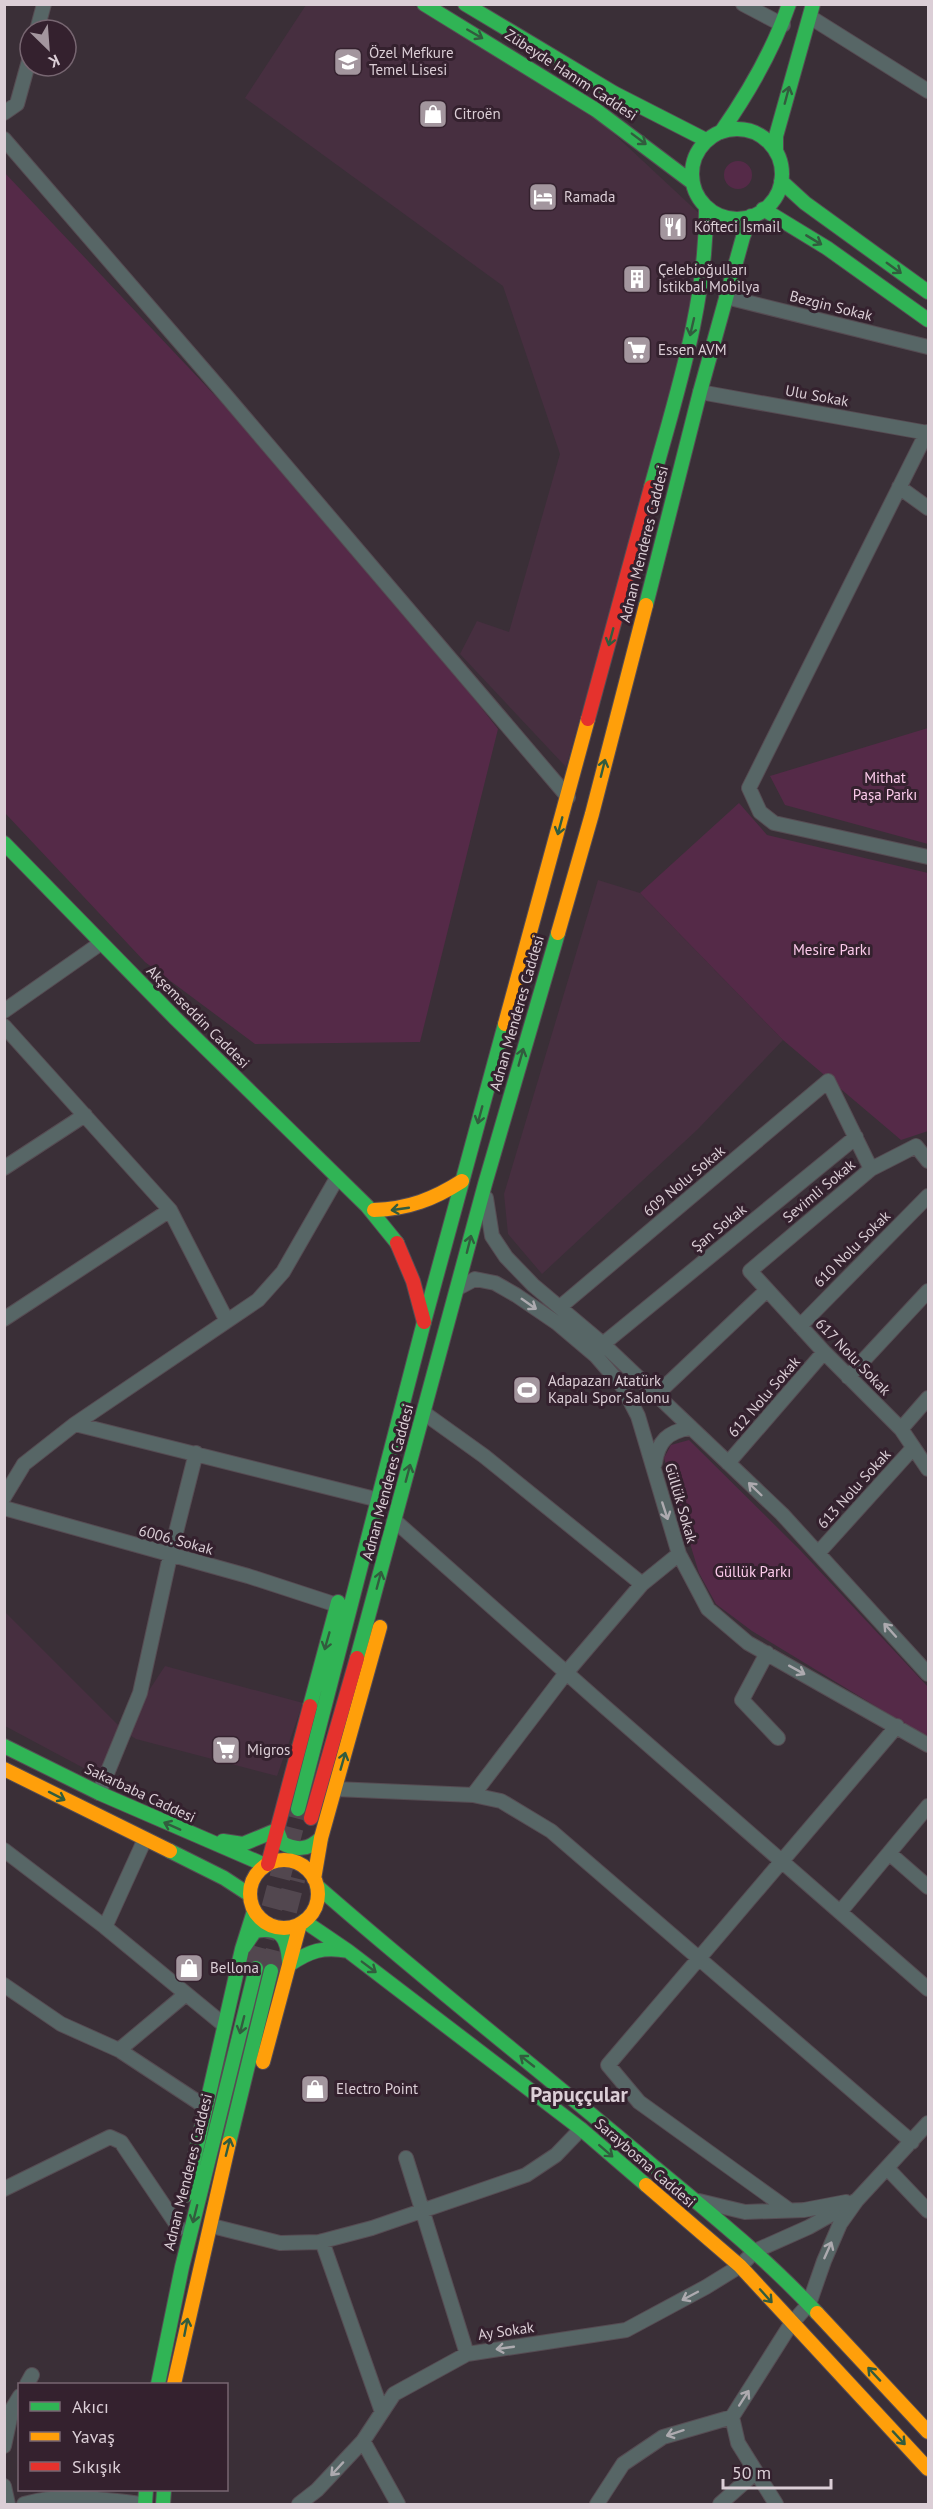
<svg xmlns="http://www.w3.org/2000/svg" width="933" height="2509" font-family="'PT Sans',sans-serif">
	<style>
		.built { fill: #472f40 }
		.green { fill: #552a48 }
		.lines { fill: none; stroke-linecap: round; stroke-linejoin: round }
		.primary-tunnel { stroke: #52474f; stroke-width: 21; stroke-dasharray: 21 10; stroke-linecap: butt }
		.street-casing { stroke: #564c53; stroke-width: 16 }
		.fast-casing { stroke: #564c53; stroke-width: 16 }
		.slow-casing { stroke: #564c53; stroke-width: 16 }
		.jam-casing { stroke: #564c53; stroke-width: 16 }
		.street { stroke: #576666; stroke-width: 14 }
		.fast { stroke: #30b455; stroke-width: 14 }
		.slow { stroke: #ff9f0a; stroke-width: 14 }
		.jam { stroke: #e5322d; stroke-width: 14 }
		.oneway { stroke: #325c3e }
		.oneway2 { stroke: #adaaaf }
		.labels { text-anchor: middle; stroke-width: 6; stroke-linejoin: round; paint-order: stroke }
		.poi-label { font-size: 15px; fill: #dbced6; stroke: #34212e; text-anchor: start }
		.street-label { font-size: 15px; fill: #dbced6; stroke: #34212e }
		.park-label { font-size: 15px; fill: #fccbeb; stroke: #34212e }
		.district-label { font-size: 21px; font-weight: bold; fill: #dbced6; stroke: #34212e }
	</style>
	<rect width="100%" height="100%" fill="#3a2f37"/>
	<path class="built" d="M 306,5 L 413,5 L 599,120 L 703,217 L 700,298 L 566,767 L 460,654 L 477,621 L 509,632 L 560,454 L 503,286 L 245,98 Z
		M 598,880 L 640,893 L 783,1040 L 698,1129 L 542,1274 L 508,1234 L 504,1194 Z
		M 4,1611 L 123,1730 L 165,1666 L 303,1703 L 277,1776 L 136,1739 L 123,1731 L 106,1780 L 5,1726 Z"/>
	<path class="green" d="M724 175a14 14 0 1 1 28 0a14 14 0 1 1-28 0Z
		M 4,172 L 339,527 L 498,729 L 420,1042 L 255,1044 L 145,962 L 5,813 Z
		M 928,728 L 928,844 L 785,805 L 770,776 Z
		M 739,803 L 767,835 L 928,873 L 928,1131 L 901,1140 L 783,1040 L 640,893 Z
		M 689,1440 L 800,1550 L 928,1687 L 928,1738 L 752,1631 L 716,1604 L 699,1573 L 664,1458 L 671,1445 Z"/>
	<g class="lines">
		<path class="primary-tunnel" d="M 256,1968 L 298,1809
			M 271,1971 L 295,1878"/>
		<g class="street-casing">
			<path id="street" d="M 743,4 L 783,25
				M 810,17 L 928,91
				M 37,30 L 44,4
				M 4,113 L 17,104 L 30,57
				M 4,139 L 216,384 L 568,797
				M 726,297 L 928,347
				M 700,392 L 928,433
				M 927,432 L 749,788 L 760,812 L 774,823 L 928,857
				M 899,487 L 928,508
				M 4,1011 L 101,943
				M 4,1026 L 170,1210 L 227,1321
				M 928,1161 L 916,1146 L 871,1169 L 750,1271 L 824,1352 L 901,1429 L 928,1469
				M 4,1168 L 85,1115
				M 486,1198 L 492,1236 L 506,1257 L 533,1285 L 603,1344 L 782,1514 L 928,1674
				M 458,1288 L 475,1279 L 495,1283 L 516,1295 L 557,1323 L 596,1356 L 623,1387 L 638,1416 L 679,1554 L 708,1609 L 748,1643 L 928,1745
				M 560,1307 L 828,1081 L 871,1169
				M 4,1319 L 170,1210
				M 800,1326 L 928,1196
				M 603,1344 L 856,1137
				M 848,1377 L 928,1291
				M 656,1395 L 767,1290
				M 424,1413 L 484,1456 L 642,1584
				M 75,1424 L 379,1500
				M 901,1429 L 928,1398
				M 655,1463 C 658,1441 668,1432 689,1428
				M 728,1463 L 824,1352
				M 4,1497 L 24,1464 L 75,1424 L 258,1300 L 283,1272 L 337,1178
				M 4,1508 L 248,1576 L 337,1605
				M 395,1521 L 605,1707 L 928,1989
				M 819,1552 L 913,1448
				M 767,1653 L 742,1700 L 778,1738
				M 335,1789 L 473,1795 L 501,1801 L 551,1831 L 912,2142
				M 99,1793 L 140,1693 L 170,1556 L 196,1453
				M 473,1795 L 566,1673 L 642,1584 L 679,1554
				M 4,1850 L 105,1927 L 224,2025
				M 889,1853 L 928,1887
				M 840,1912 L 928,1806
				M 105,1927 L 145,1839
				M 4,1985 L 61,2024 L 119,2050 L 204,2106
				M 119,2050 L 186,1994
				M 406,2158 L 467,2354
				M 887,2168 L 928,2211
				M 4,2189 L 110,2137 L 121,2142 L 179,2228
				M 699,2201 L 745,2212 L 804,2210 L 846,2202
				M 789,2210 L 639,2102 L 608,2065 L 897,1726
				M 212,2226 L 280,2243 L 319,2242 L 372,2228 L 526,2175 L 556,2155 L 581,2129
				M 322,2241 L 382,2412
				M 27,2384 L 32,2375
				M 363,2441 L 398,2504
				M 4,2446 L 12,2409 L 20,2396
				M 4,2486 L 8,2504
				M 24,2504 C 62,2493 103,2499 142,2504
				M 299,2504 L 317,2490 L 363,2441 L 394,2394 L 467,2354 L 626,2330 L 706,2287 L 740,2266 L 755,2251 L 809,2227 L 857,2200
				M 597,2504 L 623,2464 L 663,2437 L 732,2417
				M 720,2504 L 756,2472
				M 776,2504 L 738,2443 L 732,2417 L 791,2324 L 809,2304 L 824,2261 L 840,2224 L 857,2200 L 928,2123"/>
		</g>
		<g class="fast-casing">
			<path id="fast" d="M 424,4 L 596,110 L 693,183
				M 465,4 L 614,93 L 706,140
				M692 174a45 45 0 1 1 90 0a45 45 0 1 1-90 0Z
				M 721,132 C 749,92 773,51 789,4
				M 776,152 L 776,136 L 813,4
				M 781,181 L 805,203 L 928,292
				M 763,209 L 827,248 L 928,320
				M 651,487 C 676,395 707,303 706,207
				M 646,605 L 700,392 L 743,237 L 751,216
				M 4,843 L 175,1018 L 367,1206 L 397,1243
				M 357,1658 L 485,1184 L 558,933
				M 310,1706 L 338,1602
				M 4,1746 L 99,1793 L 265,1865
				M 298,1809 L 424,1322 L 505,1024
				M 277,1830 L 282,1843 C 297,1851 309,1850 321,1838
				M 223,1841 L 243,1844 L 277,1830
				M 170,1851 L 224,1878 L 250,1895
				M 317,1886 C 426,1982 541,2071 652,2165 C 709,2212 767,2259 817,2313
				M 304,1921 L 348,1951 L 581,2129 L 646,2185
				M 244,1947 L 255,1931 C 281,1927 287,1936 289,1961
				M 289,1965 C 309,1951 324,1946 348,1951
				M 229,2143 L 271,1971
				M 186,2195 L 242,1949 L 254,1911
				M 158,2384 L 182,2267 L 256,1968
				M 145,2504 L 146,2490
				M 163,2504 L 164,2490"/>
		</g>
		<g class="slow-casing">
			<path id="slow" d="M 558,933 L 592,814 L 646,605
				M 505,1024 L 588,719
				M 374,1210 C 408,1209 434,1199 462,1181
				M 4,1769 L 170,1851
				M250 1894a34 34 0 1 1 68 0a34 34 0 1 1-68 0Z
				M 314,1879 L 321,1838 L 380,1627
				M 263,2062 L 300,1924
				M 646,2185 L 740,2266 L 928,2469
				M 817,2313 L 928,2432
				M 174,2384 L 229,2143"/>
		</g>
		<g class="jam-casing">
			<path id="jam" d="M 588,719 L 651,487
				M 397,1243 L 413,1281 L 424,1322
				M 311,1818 L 357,1658
				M 268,1864 L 310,1706"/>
		</g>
		<use href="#street" class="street"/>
		<use href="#fast" class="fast"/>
		<use href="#slow" class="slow"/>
		<use href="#jam" class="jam"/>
	</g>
	<defs><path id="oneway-shaft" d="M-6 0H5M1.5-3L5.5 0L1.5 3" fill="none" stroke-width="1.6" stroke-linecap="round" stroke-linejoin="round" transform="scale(1.5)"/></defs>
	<g class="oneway">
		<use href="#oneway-shaft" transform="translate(475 34) rotate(30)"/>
		<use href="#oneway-shaft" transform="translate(787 95) rotate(-75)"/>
		<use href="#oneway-shaft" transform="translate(639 139) rotate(37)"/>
		<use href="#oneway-shaft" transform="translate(814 240) rotate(31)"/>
		<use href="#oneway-shaft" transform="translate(894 268) rotate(36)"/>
		<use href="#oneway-shaft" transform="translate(692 327) rotate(103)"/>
		<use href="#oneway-shaft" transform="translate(611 637) rotate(105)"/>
		<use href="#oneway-shaft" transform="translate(603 768) rotate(-76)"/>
		<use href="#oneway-shaft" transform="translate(560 826) rotate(105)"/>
		<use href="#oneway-shaft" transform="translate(521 1057) rotate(-74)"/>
		<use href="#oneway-shaft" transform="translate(480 1115) rotate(105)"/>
		<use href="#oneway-shaft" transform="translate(400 1209) rotate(172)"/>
		<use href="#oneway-shaft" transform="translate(469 1244) rotate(-76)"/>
		<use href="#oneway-shaft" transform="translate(408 1473) rotate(-75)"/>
		<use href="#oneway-shaft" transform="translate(379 1580) rotate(-75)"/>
		<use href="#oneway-shaft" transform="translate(327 1641) rotate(106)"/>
		<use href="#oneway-shaft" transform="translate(343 1761) rotate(-74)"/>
		<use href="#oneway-shaft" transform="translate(57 1796) rotate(27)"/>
		<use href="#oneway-shaft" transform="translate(172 1826) rotate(-156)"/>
		<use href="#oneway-shaft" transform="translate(369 1967) rotate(37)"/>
		<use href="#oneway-shaft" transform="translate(242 2025) rotate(104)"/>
		<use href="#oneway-shaft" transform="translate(527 2061) rotate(-142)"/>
		<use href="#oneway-shaft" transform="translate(228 2147) rotate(-76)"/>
		<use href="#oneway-shaft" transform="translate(606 2151) rotate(41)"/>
		<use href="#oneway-shaft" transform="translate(195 2214) rotate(104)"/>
		<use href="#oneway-shaft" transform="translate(766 2296) rotate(48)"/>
		<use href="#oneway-shaft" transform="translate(186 2327) rotate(-79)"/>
		<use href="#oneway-shaft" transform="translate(874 2374) rotate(-133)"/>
		<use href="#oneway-shaft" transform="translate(899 2438) rotate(47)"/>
	</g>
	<g class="oneway2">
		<use href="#oneway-shaft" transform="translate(529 1304) rotate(35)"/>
		<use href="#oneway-shaft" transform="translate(755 1489) rotate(-136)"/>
		<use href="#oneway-shaft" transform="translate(665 1511) rotate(72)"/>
		<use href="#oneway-shaft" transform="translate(890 1630) rotate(-132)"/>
		<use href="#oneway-shaft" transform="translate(797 1670) rotate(29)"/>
		<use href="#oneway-shaft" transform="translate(828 2250) rotate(-66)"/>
		<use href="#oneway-shaft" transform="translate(690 2296) rotate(152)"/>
		<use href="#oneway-shaft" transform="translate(505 2348) rotate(172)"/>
		<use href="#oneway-shaft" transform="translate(744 2398) rotate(-57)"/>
		<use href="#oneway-shaft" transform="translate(675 2433) rotate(162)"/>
		<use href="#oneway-shaft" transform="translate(337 2469) rotate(133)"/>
	</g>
	<defs>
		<g id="school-square" transform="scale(1.5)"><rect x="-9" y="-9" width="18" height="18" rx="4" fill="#a3969e" stroke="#34212e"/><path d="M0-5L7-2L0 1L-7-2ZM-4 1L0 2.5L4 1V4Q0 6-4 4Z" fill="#fff"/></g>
		<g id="shop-square" transform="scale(1.5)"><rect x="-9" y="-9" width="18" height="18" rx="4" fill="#a3969e" stroke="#34212e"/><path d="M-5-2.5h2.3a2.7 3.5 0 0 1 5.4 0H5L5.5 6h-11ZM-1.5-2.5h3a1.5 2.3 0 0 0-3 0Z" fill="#fff"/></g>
		<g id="hotel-square" transform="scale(1.5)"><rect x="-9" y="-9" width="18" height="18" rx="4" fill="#a3969e" stroke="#34212e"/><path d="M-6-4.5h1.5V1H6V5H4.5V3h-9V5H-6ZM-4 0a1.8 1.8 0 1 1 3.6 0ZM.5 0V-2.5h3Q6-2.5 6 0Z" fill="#fff"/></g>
		<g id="restaurant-square" transform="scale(1.5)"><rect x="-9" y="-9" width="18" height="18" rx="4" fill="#a3969e" stroke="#34212e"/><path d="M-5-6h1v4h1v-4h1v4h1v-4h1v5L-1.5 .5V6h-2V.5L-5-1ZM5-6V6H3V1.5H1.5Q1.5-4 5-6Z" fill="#fff"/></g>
		<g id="building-square" transform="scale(1.5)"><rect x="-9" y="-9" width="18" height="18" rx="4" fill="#a3969e" stroke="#34212e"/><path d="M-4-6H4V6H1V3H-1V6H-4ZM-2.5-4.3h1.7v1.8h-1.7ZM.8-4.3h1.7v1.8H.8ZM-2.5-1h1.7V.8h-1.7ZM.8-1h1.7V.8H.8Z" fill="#fff"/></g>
		<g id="supermarket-square" transform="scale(1.5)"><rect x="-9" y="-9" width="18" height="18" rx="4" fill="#a3969e" stroke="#34212e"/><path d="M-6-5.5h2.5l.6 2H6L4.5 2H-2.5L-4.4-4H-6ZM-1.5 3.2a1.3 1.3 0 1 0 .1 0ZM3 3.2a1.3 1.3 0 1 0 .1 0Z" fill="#fff"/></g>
		<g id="stadium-square" transform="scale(1.5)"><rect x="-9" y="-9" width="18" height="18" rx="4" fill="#a3969e" stroke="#34212e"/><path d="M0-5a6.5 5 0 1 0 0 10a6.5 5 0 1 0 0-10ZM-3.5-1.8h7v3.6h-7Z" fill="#fff"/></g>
	</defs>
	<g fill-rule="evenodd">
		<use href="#school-square" x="348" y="62"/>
		<use href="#shop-square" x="433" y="114"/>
		<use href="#hotel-square" x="543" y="197"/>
		<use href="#restaurant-square" x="673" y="227"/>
		<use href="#building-square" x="637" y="279"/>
		<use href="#supermarket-square" x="637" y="350"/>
		<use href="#stadium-square" x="527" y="1390"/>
		<use href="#supermarket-square" x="226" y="1750"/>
		<use href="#shop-square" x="189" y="1968"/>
		<use href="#shop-square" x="315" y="2089"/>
	</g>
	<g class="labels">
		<g class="poi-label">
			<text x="369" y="58">Özel Mefkure<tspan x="369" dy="17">Temel Lisesi</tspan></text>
			<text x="454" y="119">Citroën</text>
			<text x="564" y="202">Ramada</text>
			<text x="694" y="232">Köfteci İsmail</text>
			<text x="658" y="275">Çelebioğulları<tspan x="658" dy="17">İstikbal Mobilya</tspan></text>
			<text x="658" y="355">Essen AVM</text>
			<text x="548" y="1386">Adapazarı Atatürk<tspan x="548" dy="17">Kapalı Spor Salonu</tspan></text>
			<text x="247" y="1755">Migros</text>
			<text x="210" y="1973">Bellona</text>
			<text x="336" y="2094">Electro Point</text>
		</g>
		<g class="street-label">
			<text transform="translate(571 75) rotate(33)" y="5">Zübeyde Hanım Caddesi</text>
			<text transform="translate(831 306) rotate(14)" y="5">Bezgin Sokak</text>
			<text transform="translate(817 396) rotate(10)" y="5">Ulu Sokak</text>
			<text transform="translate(644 544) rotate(-76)" y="5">Adnan Menderes Caddesi</text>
			<text transform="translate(517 1013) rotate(-74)" y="5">Adnan Menderes Caddesi</text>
			<text transform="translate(198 1017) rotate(45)" y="5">Akşemseddin Caddesi</text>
			<text transform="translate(684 1181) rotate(-40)" y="5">609 Nolu Sokak</text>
			<text transform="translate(819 1191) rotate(-40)" y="5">Sevimli Sokak</text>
			<text transform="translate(719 1228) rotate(-39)" y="5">Şan Sokak</text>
			<text transform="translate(852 1249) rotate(-45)" y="5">610 Nolu Sokak</text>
			<text transform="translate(853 1357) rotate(46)" y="5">617 Nolu Sokak</text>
			<text transform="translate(764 1397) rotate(-49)" y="5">612 Nolu Sokak</text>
			<text transform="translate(388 1482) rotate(-75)" y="5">Adnan Menderes Caddesi</text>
			<text transform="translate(854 1489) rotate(-48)" y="5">613 Nolu Sokak</text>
			<text transform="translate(681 1503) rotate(74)" y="5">Güllük Sokak</text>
			<text transform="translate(176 1540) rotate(15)" y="5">6006. Sokak</text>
			<text transform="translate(140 1793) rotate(25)" y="5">Sakarbaba Caddesi</text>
			<text transform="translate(645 2163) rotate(41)" y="5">Saraybosna Caddesi</text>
			<text transform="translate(188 2172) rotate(-76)" y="5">Adnan Menderes Caddesi</text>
			<text transform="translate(506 2331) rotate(-8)" y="5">Ay Sokak</text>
		</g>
		<g class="park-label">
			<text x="885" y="783">Mithat<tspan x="885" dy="17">Paşa Parkı</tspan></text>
			<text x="832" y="955">Mesire Parkı</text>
			<text x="753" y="1577">Güllük Parkı</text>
		</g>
		<g class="district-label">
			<text x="579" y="2102">Papuççular</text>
		</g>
	</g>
	<rect width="933" height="2509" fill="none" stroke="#dbced6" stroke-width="12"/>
	<rect x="18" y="2383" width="210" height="108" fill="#34212e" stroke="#776671" stroke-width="1.5"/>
	<rect x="30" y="2402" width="30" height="9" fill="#30b455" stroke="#776671" stroke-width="1.5"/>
	<text x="72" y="2413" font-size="18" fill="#dbced6">Akıcı</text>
	<rect x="30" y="2432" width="30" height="9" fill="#ff9f0a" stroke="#776671" stroke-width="1.5"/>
	<text x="72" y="2443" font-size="18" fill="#dbced6">Yavaş</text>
	<rect x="30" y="2462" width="30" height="9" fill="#e5322d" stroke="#776671" stroke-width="1.5"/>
	<text x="72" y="2473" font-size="18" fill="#dbced6">Sıkışık</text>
	<g transform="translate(48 48) rotate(155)"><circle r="28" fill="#34212e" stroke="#776671" stroke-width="1.5"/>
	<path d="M0-4.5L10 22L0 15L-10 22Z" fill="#a3969e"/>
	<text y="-9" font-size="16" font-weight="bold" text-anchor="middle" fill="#dbced6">K</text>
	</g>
	<path d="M723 2479v9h108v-9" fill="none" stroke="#dbced6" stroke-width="3"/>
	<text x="732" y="2479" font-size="18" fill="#dbced6" stroke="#34212e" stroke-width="4.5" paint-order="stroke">50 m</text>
</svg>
